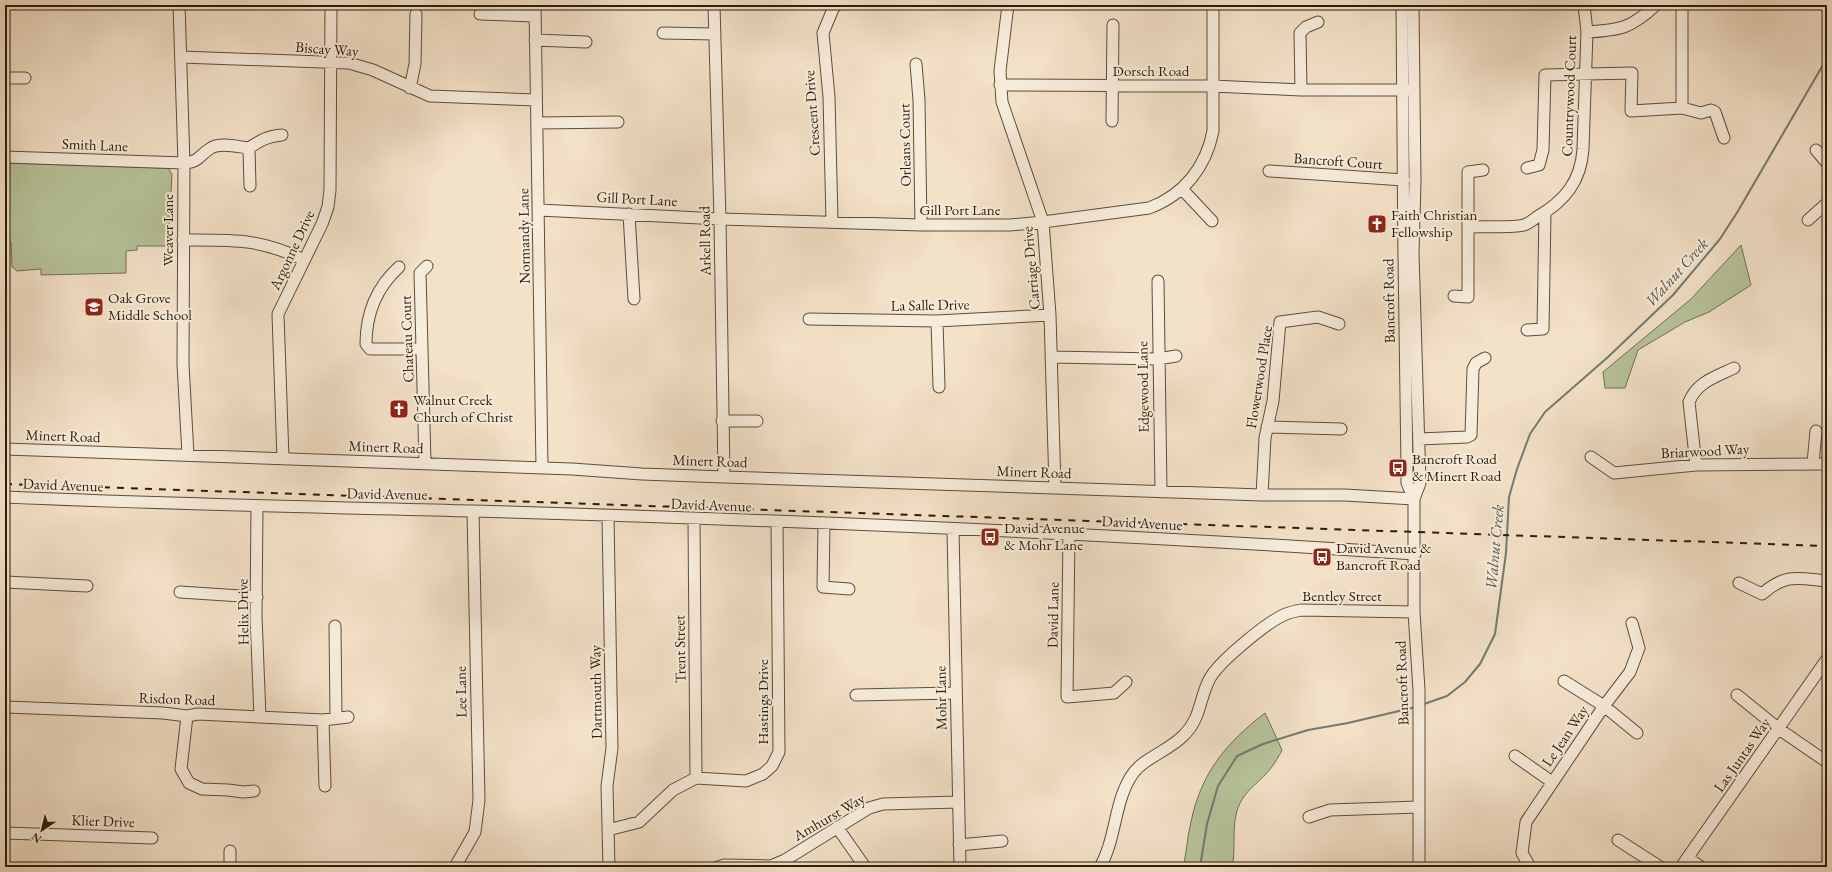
<svg xmlns="http://www.w3.org/2000/svg" width="1832" height="872" font-family="'EB Garamond',serif">
	<style>
		.green { fill: #b7c399; stroke: #717051 }
		.lines { fill: none; stroke-linecap: round; stroke-linejoin: round }
		.stream { stroke: #6f7c73; stroke-width: 2 }
		.minor-casing { stroke: #5d4e39; stroke-width: 13 }
		.minor { stroke: #f7ecdb; stroke-width: 11 }
		.rail { stroke: #2b1d09; stroke-width: 2; stroke-dasharray: 7 7; stroke-linecap: butt }
		.labels { text-anchor: middle; stroke-width: 4; stroke-linejoin: round; paint-order: stroke }
		.street-label { font-size: 15px; fill: #2b1d09; stroke: #f7ecdb }
		.poi-label { font-size: 15px; fill: #2b1d09; stroke: #f7ecdb; text-anchor: start }
		.water-label { font-size: 16px; font-style: italic; fill: #535547; stroke: #f7ecdb }
	</style>
	<rect width="100%" height="100%" fill="#f3e1c8"/>
	<filter id="stains"><feTurbulence type="fractalNoise" baseFrequency=".005" numOctaves="4"/><feColorMatrix values="0 0 0 0 .2 0 0 0 0 .09 0 0 0 0 .02 0 0 0 .5 -.17"/></filter>
	<radialGradient id="worn" r=".72"><stop offset=".6" stop-color="#630" stop-opacity="0"/><stop offset="1" stop-color="#630" stop-opacity=".3"/></radialGradient>
	<path class="green" d="M 5,163 L 168,168 L 172,174 L 168,246 L 137,246 L 137,250 L 126,251 L 126,273 L 41,275 L 41,269 L 17,271 L 12,267 L 11,242 L 5,242 Z
		M 1741,245 L 1751,285 L 1709,312 L 1685,322 L 1638,350 L 1625,388 L 1605,388 L 1603,372 L 1691,299 Z
		M 1265,713 L 1282,750 C 1279,756 1275,763 1271,768 C 1258,785 1241,791 1236,815 C 1232,832 1236,849 1232,867 L 1183,867 C 1187,852 1187,837 1191,822 C 1201,773 1226,743 1265,713 Z"/>
	<g class="lines">
		<path class="stream" d="M 1424,704 L 1447,696 L 1465,682 L 1480,664 L 1495,634 L 1506,553 L 1509,497 L 1517,469 L 1530,434 L 1545,412 L 1608,357 L 1673,295 L 1720,239 L 1738,211 L 1827,58
			M 1200,867 L 1207,824 L 1218,786 L 1237,756 L 1263,744 L 1308,730 L 1348,723 L 1416,707"/>
		<g class="minor-casing">
			<path id="minor" d="M 179,5 L 184,163 L 183,364 L 188,455
				M 535,5 L 542,467
				M 714,5 L 720,219 L 724,477
				M 1008,5 L 1000,71 L 1002,102 L 1043,222 L 1050,315 L 1055,488
				M 1402,5 C 1403,159 1404,314 1407,468 L 1407,483 L 1414,499
				M 1413,5 L 1415,181 L 1413,253 L 1420,483 L 1414,499 L 1414,612 L 1419,690 L 1419,867
				M 480,14 L 535,16
				M 1587,32 C 1620,30 1630,29 1656,5
				M 663,33 L 715,34
				M 535,40 L 586,42
				M 181,57 L 349,63 L 373,70 L 430,96 L 536,100
				M 916,64 L 919,100 L 921,225
				M 5,78 L 25,78
				M 1000,85 L 1213,86 L 1301,90 L 1408,90
				M 410,88 L 415,64 L 416,14
				M 1301,90 L 1300,33 L 1306,27 L 1318,22
				M 1682,108 L 1682,5
				M 1112,121 L 1113,25
				M 537,123 L 618,122
				M 249,148 L 250,186
				M 1816,150 L 1827,163
				M 5,157 L 184,163 C 200,162 199,155 211,148 C 220,142 239,147 249,148 C 261,140 268,136 282,135
				M 1527,168 L 1539,165 L 1543,150 L 1545,75 L 1632,73 L 1631,111 L 1682,108 L 1701,113 L 1711,110 L 1715,112 L 1724,138
				M 1269,171 L 1404,180
				M 1182,189 L 1212,221
				M 539,210 L 720,219 L 921,225 L 1010,225 L 1043,222 L 1149,208 C 1184,195 1206,167 1213,131 L 1213,5
				M 629,214 L 634,299
				M 1808,220 L 1827,203
				M 832,221 L 829,97 L 823,33 L 833,9 L 836,5
				M 1468,227 C 1481,226 1513,228 1524,225 C 1528,224 1533,220 1537,217 C 1565,201 1581,181 1583,149 L 1587,32 L 1584,5
				M 183,240 C 231,240 260,238 304,260
				M 399,267 C 377,287 366,314 366,344 L 370,349 L 422,349
				M 1158,281 L 1161,492
				M 1454,296 L 1468,297 L 1468,172 L 1483,170
				M 809,319 L 937,321 L 1050,315
				M 937,321 L 939,387
				M 1527,330 L 1543,329 L 1545,213
				M 1051,357 L 1158,359 L 1176,356
				M 722,421 L 757,421
				M 1267,427 L 1341,429
				M 1419,439 L 1467,437 L 1471,435 L 1473,369 L 1476,363 L 1485,358
				M 5,449 L 572,469 L 642,474 L 724,477 L 1262,495 L 1345,495 L 1414,499
				M 1591,457 L 1614,473 L 1696,465 L 1827,464
				M 283,459 L 278,314 L 322,224 L 328,207 L 330,190 L 331,5
				M 425,463 L 420,273 L 427,266
				M 1813,463 L 1816,431
				M 1696,465 L 1689,402 C 1697,382 1715,377 1734,368
				M 1262,495 L 1265,438 L 1273,401 L 1280,322 L 1318,317 L 1339,324
				M 5,497 C 161,504 317,507 473,511 C 787,520 1101,533 1415,554
				M 257,506 L 256,616 L 260,717
				M 608,516 L 612,748 L 607,786 L 609,867
				M 694,519 L 696,778
				M 824,524 L 823,587 L 849,589
				M 953,529 L 960,867
				M 1069,533 L 1067,697 L 1114,693 L 1126,682
				M 5,582 L 87,586
				M 1739,583 L 1762,594 C 1786,573 1797,578 1827,581
				M 180,592 L 257,597
				M 335,626 L 336,718
				M 1564,681 L 1604,706 L 1637,733
				M 856,695 L 955,693
				M 1737,695 L 1779,729 L 1827,762
				M 5,707 L 163,713 L 187,716 L 198,714 L 323,720 L 348,717
				M 187,716 L 181,769 L 189,783 L 202,789 L 228,790 L 243,792 L 254,791
				M 323,720 L 325,786
				M 1515,756 L 1552,782
				M 1309,817 L 1330,810 L 1418,807
				M 837,827 L 865,867
				M 608,830 L 639,822 L 673,790 L 696,778 L 746,781 L 763,774 L 772,766 L 779,752 L 777,523
				M 5,833 L 152,838
				M 1618,840 L 1660,867
				M 959,845 L 1002,841
				M 1688,858 L 1701,867
				M 230,867 L 230,851
				M 455,867 L 475,832 L 479,800 L 473,511
				M 718,867 L 724,865 L 771,866 L 785,860 L 869,808 L 883,804 L 958,802
				M 1100,867 C 1116,839 1114,805 1130,778 C 1141,758 1168,752 1184,735 C 1201,718 1199,700 1209,680 C 1217,663 1268,621 1286,614 C 1291,612 1296,611 1301,610 L 1414,612
				M 1530,867 L 1522,853 L 1526,822 L 1604,706 L 1630,672 L 1639,648 L 1632,623
				M 1681,867 L 1827,659"/>
		</g>
		<use href="#minor" class="minor"/>
		<path class="rail" d="M 5,484 L 1827,546"/>
	</g>
	<defs>
		<g id="church-square" transform="scale(1)"><rect x="-9" y="-9" width="18" height="18" rx="4" fill="#8f2418" stroke="#f7ecdb"/><path d="M-1.2-6h2.4v3.5h3.3v2.4h-3.3V6h-2.4V-.1h-3.3v-2.4h3.3Z" fill="#fff"/></g>
		<g id="school-square" transform="scale(1)"><rect x="-9" y="-9" width="18" height="18" rx="4" fill="#8f2418" stroke="#f7ecdb"/><path d="M0-5L7-2L0 1L-7-2ZM-4 1L0 2.5L4 1V4Q0 6-4 4Z" fill="#fff"/></g>
		<g id="bus-square" transform="scale(1)"><rect x="-9" y="-9" width="18" height="18" rx="4" fill="#8f2418" stroke="#f7ecdb"/><path d="M-5-6H5V4H4V6H2V4H-2V6H-4V4H-5ZM-3.5-4V0h7V-4ZM-3.5 1.2v1.5H-2V1.2ZM2 1.2v1.5H3.5V1.2Z" fill="#fff"/></g>
	</defs>
	<g fill-rule="evenodd">
		<use href="#church-square" x="1377" y="224"/>
		<use href="#school-square" x="94" y="307"/>
		<use href="#church-square" x="399" y="409"/>
		<use href="#bus-square" x="1398" y="468"/>
		<use href="#bus-square" x="990" y="537"/>
		<use href="#bus-square" x="1322" y="557"/>
	</g>
	<g class="labels">
		<g class="street-label">
			<text transform="translate(327 49) rotate(4)" y="5">Biscay Way</text>
			<text x="1151" y="76">Dorsch Road</text>
			<text transform="translate(1569 96) rotate(-88)" y="5">Countrywood Court</text>
			<text transform="translate(812 113) rotate(-94)" y="5">Crescent Drive</text>
			<text transform="translate(95 145) rotate(2)" y="5">Smith Lane</text>
			<text transform="translate(905 145) rotate(-91)" y="5">Orleans Court</text>
			<text transform="translate(1338 161) rotate(4)" y="5">Bancroft Court</text>
			<text transform="translate(637 199) rotate(3)" y="5">Gill Port Lane</text>
			<text x="960" y="215">Gill Port Lane</text>
			<text transform="translate(168 230) rotate(-90)" y="5">Weaver Lane</text>
			<text transform="translate(524 236) rotate(-91)" y="5">Normandy Lane</text>
			<text transform="translate(705 241) rotate(-91)" y="5">Arkell Road</text>
			<text transform="translate(292 250) rotate(-65)" y="5">Argonne Drive</text>
			<text transform="translate(1031 268) rotate(-95)" y="5">Carriage Drive</text>
			<text transform="translate(1389 301) rotate(-91)" y="5">Bancroft Road</text>
			<text transform="translate(930 305) rotate(-1)" y="5">La Salle Drive</text>
			<text transform="translate(407 339) rotate(-92)" y="5">Chateau Court</text>
			<text transform="translate(1259 377) rotate(-81)" y="5">Flowerwood Place</text>
			<text transform="translate(1143 387) rotate(-91)" y="5">Edgewood Lane</text>
			<text transform="translate(63 436) rotate(2)" y="5">Minert Road</text>
			<text transform="translate(386 447) rotate(2)" y="5">Minert Road</text>
			<text transform="translate(1705 451) rotate(-3)" y="5">Briarwood Way</text>
			<text transform="translate(710 461) rotate(2)" y="5">Minert Road</text>
			<text transform="translate(1034 472) rotate(2)" y="5">Minert Road</text>
			<text transform="translate(63 485) rotate(2)" y="5">David Avenue</text>
			<text transform="translate(387 494) rotate(1)" y="5">David Avenue</text>
			<text transform="translate(711 505) rotate(2)" y="5">David Avenue</text>
			<text transform="translate(1142 523) rotate(3)" y="5">David Avenue</text>
			<text x="1342" y="601">Bentley Street</text>
			<text transform="translate(243 612) rotate(-91)" y="5">Helix Drive</text>
			<text transform="translate(1053 615) rotate(-89)" y="5">David Lane</text>
			<text transform="translate(680 649) rotate(-91)" y="5">Trent Street</text>
			<text transform="translate(1402 683) rotate(-92)" y="5">Bancroft Road</text>
			<text transform="translate(461 692) rotate(-91)" y="5">Lee Lane</text>
			<text transform="translate(596 692) rotate(-91)" y="5">Dartmouth Way</text>
			<text transform="translate(941 698) rotate(-91)" y="5">Mohr Lane</text>
			<text transform="translate(177 699) rotate(2)" y="5">Risdon Road</text>
			<text transform="translate(763 702) rotate(-90)" y="5">Hastings Drive</text>
			<text transform="translate(1565 736) rotate(-56)" y="5">Le Jean Way</text>
			<text transform="translate(1742 755) rotate(-55)" y="5">Las Juntas Way</text>
			<text transform="translate(829 817) rotate(-30)" y="5">Amhurst Way</text>
			<text transform="translate(103 821) rotate(2)" y="5">Klier Drive</text>
		</g>
		<g class="poi-label">
			<text x="1391" y="220">Faith Christian<tspan x="1391" dy="17">Fellowship</tspan></text>
			<text x="108" y="303">Oak Grove<tspan x="108" dy="17">Middle School</tspan></text>
			<text x="413" y="405">Walnut Creek<tspan x="413" dy="17">Church of Christ</tspan></text>
			<text x="1412" y="464">Bancroft Road<tspan x="1412" dy="17">&amp; Minert Road</tspan></text>
			<text x="1004" y="533">David Avenue<tspan x="1004" dy="17">&amp; Mohr Lane</tspan></text>
			<text x="1336" y="553">David Avenue &amp;<tspan x="1336" dy="17">Bancroft Road</tspan></text>
		</g>
		<g class="water-label">
			<text transform="translate(1676 272) rotate(-48)" y="6">Walnut Creek</text>
			<text transform="translate(1494 547) rotate(-85)" y="6">Walnut Creek</text>
		</g>
	</g>
	<rect width="1832" height="872" fill="none" stroke="#f3e1c8" stroke-width="20"/>
	<rect x="6" y="6" width="1820" height="860" fill="none" stroke="#2b1d09" stroke-width="2"/>
	<rect x="10" y="10" width="1812" height="852" fill="none" stroke="#2b1d09"/>
	<g transform="translate(42 830) rotate(215)" stroke="#f7ecdb" stroke-width="3" paint-order="stroke">
	<path d="M0-3L7 15L0 10L-7 15Z" fill="#2b1d09"/>
	<text y="-6" font-size="11" font-weight="bold" text-anchor="middle" fill="#2b1d09">N</text>
	</g>
	<rect width="100%" height="100%" filter="url(#stains)"/>
	<rect width="100%" height="100%" fill="url(#worn)"/>
</svg>
